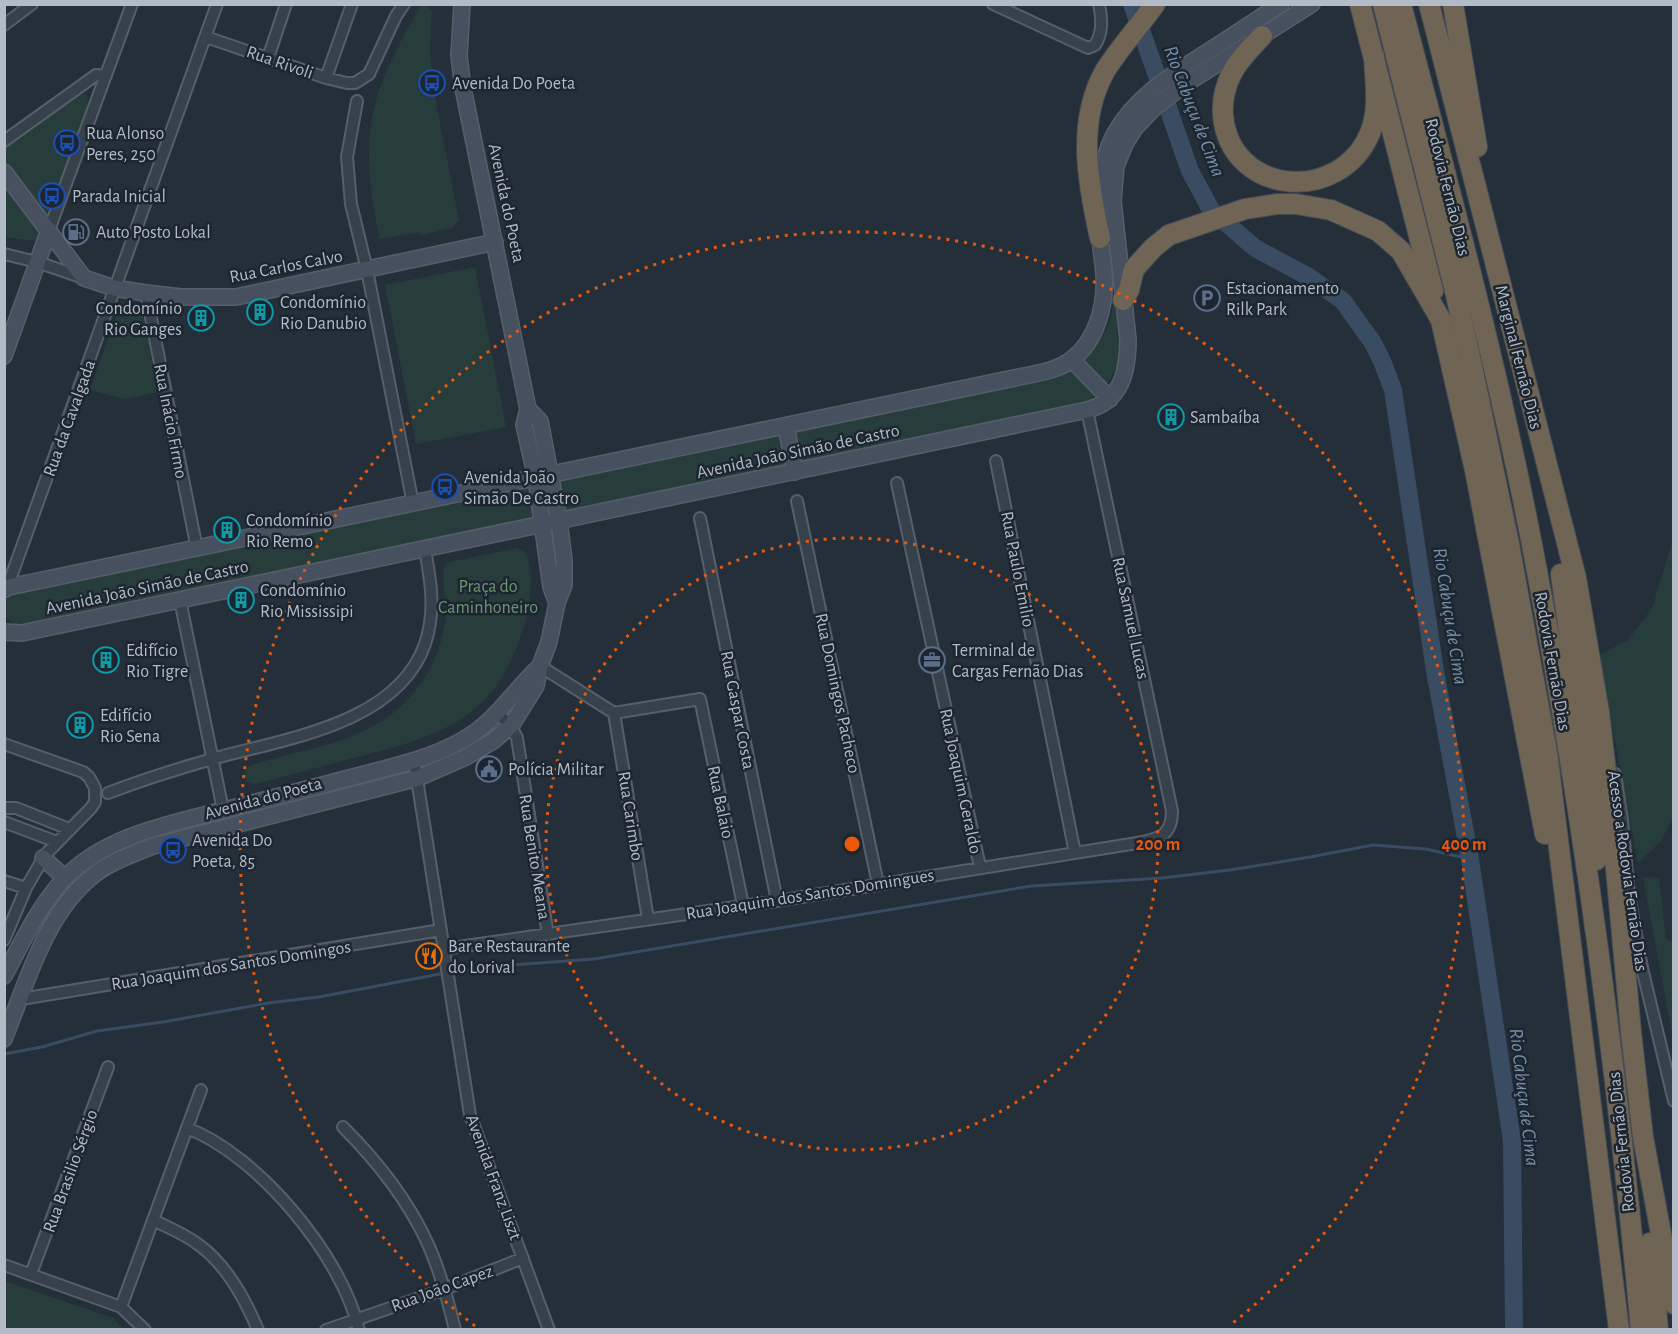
<svg xmlns="http://www.w3.org/2000/svg" width="1678" height="1334" font-family="'Alegreya Sans',sans-serif">
	<style>
		.green { fill: #273d3c }
		.lines { fill: none; stroke-linecap: round; stroke-linejoin: round }
		.stream { stroke: #394c61; stroke-width: 3 }
		.river { stroke: #394c61; stroke-width: 18 }
		.street-casing { stroke: #565f69; stroke-width: 14 }
		.secondary-casing { stroke: #565f69; stroke-width: 18 }
		.highway-casing { stroke: #434c56; stroke-width: 22 }
		.street { stroke: #37414b; stroke-width: 10 }
		.secondary { stroke: #46505e; stroke-width: 15 }
		.highway { stroke: #706455; stroke-width: 20 }
		.ring { fill: none; stroke: #e8590c; stroke-width: 3; stroke-dasharray: 3 6 }
		.labels { text-anchor: middle; stroke-width: 5; stroke-linejoin: round; paint-order: stroke }
		.street-label { font-size: 18px; fill: #b3bcc6; stroke: #1d2630 }
		.poi-label { font-size: 18px; fill: #b3bcc6; stroke: #1d2630; text-anchor: start }
		.park-label { font-size: 18px; fill: #6b9672; stroke: #1d2630 }
		.water-label { font-size: 20px; font-style: italic; fill: #758fa9; stroke: #1d2630 }
		.centre { fill: #e8590c; stroke: #1d2630; stroke-width: 3 }
		.ring-label { font-size: 18px; text-anchor: middle; font-weight: bold; fill: #e8590c; stroke: #1d2630; stroke-width: 5; stroke-linejoin: round; paint-order: stroke }
	</style>
	<rect width="100%" height="100%" fill="#242f3a"/>
	<path class="green" d="M 422,6 L 427,6 L 432,11 L 430,47 L 432,83 L 459,220 L 452,228 L 421,235 L 420,232 L 380,239 C 369,190 362,137 380,88 C 390,61 404,34 419,9 Z
		M 84,94 L 88,96 L 87,107 L 69,161 L 35,241 L 5,237 L 5,149 L 75,97 Z
		M 475,267 L 506,427 L 416,444 L 385,285 Z
		M 1115,288 C 1122,336 1133,370 1086,402 L 28,625 L 16,625 L 5,616 L 5,597 L 851,418 L 1056,377 C 1080,364 1101,347 1110,320 C 1113,311 1113,298 1115,288 Z
		M 121,302 L 141,307 L 158,392 L 125,399 L 90,390 Z
		M 1673,540 L 1673,818 L 1661,841 L 1638,863 L 1599,655 L 1628,640 L 1652,608 Z
		M 517,548 L 526,553 C 535,576 530,606 523,629 C 496,719 440,736 357,757 C 324,766 290,775 256,784 L 247,782 L 244,773 L 249,766 C 299,749 357,745 398,709 C 426,685 443,650 446,613 C 446,603 441,574 444,568 C 446,564 447,564 450,562 Z
		M 1643,877 L 1659,878 L 1666,939 L 1673,942 L 1673,1039 Z
		M 5,1281 L 113,1318 L 123,1329 L 5,1329 Z"/>
	<g class="lines">
		<path class="stream" d="M 451,972 L 498,966 L 594,959 L 1031,886 L 1162,878 L 1230,870 L 1310,857 L 1373,845 L 1426,849 L 1470,859
			M 4,1054 L 42,1047 L 97,1031 L 163,1022 L 268,1003 L 319,997 L 445,973"/>
		<path class="river" d="M 1132,4 L 1190,171 L 1211,210 L 1255,248 L 1309,277 L 1343,301 L 1373,343 L 1382,361 L 1393,390 L 1435,671 L 1470,859 L 1512,1141 L 1514,1330"/>
		<g class="street-casing">
			<path id="street" d="M 993,4 L 1088,48 L 1095,45 C 1103,33 1102,19 1099,4
				M 4,25 L 32,4
				M 206,37 L 326,78 L 347,83 L 355,83 L 369,74 L 396,16 L 404,4
				M 268,58 L 286,4
				M 326,78 L 352,4
				M 357,101 L 347,157 L 351,204 L 367,270 L 413,504
				M 4,141 L 96,75 L 106,76
				M 49,230 L 132,4
				M 4,254 L 37,262 L 84,278
				M 146,293 L 197,549
				M 996,461 L 1075,853
				M 897,483 L 980,867
				M 797,501 L 878,884
				M 700,518 L 777,901
				M 6,591 L 217,4
				M 180,600 L 223,810
				M 540,666 L 614,713 L 700,699 L 743,905
				M 614,713 L 648,919
				M 498,714 L 511,726 L 517,738 L 548,935
				M 4,744 L 83,772 L 89,777 L 95,788 L 95,802 L 91,808 L 45,855 L 26,888 L 4,940
				M 414,760 L 470,1115 L 549,1330
				M 1615,774 L 1622,820 L 1629,895 L 1642,968 L 1674,1101
				M 108,793 C 142,780 177,769 212,759 C 282,739 397,725 425,644 C 436,611 431,583 425,549
				M 4,808 L 16,808 L 69,829
				M 4,822 L 57,842
				M 4,881 L 26,888
				M 444,949 L 777,901 L 1137,843 C 1159,839 1172,836 1172,811 L 1087,410
				M 21,999 L 441,930
				M 343,1127 C 376,1160 407,1199 427,1242 C 440,1270 448,1300 455,1330
				M 187,1128 C 258,1155 342,1256 359,1330
				M 153,1220 C 169,1228 185,1234 199,1245 C 227,1265 245,1299 258,1330
				M 4,1265 L 121,1307 L 145,1330
				M 31,1274 L 108,1067
				M 121,1307 L 201,1090
				M 326,1330 L 445,1289 L 523,1258"/>
		</g>
		<g class="secondary-casing">
			<path id="secondary" d="M 462,4 L 459,56 L 463,88 L 528,409 L 524,425 L 536,478 L 551,587 L 557,603
				M 4,172 L 84,278 L 114,288 L 146,293 L 181,297 L 236,297 L 495,242
				M 4,356 L 49,230
				M 1072,360 L 1110,399
				M 786,426 L 795,472
				M 4,588 L 1024,376 C 1039,373 1058,370 1071,360 C 1097,341 1106,305 1104,274 C 1103,262 1101,250 1100,238 C 1098,205 1098,165 1114,135 C 1135,96 1176,72 1212,49 C 1235,34 1258,19 1281,4
				M 4,632 L 22,633 L 1087,410 C 1122,401 1128,371 1128,339 L 1113,201 L 1116,166 L 1125,144 L 1135,128 L 1153,109 L 1184,85 L 1312,4
				M 43,858 L 65,878
				M 4,976 C 22,943 38,907 64,879 C 102,839 160,826 212,813 C 258,802 303,790 349,778 C 386,768 427,760 461,741 C 497,721 511,693 540,666
				M 4,1039 C 27,983 45,912 95,874 C 112,861 134,854 153,846 L 418,778 L 466,757 L 493,741 L 511,726 L 536,686 L 540,666 L 549,642 L 557,603 L 564,585 L 564,560 L 559,521 L 540,421 L 528,409"/>
		</g>
		<g class="highway-casing">
			<path id="highway" d="M 1360,4 L 1433,291
				M 1383,4 L 1456,295 L 1470,357 L 1509,544 L 1547,752 L 1619,1330
				M 1401,4 C 1448,184 1497,363 1532,545 C 1582,804 1617,1066 1641,1330
				M 1429,4 L 1576,578 L 1599,712 L 1611,815 L 1631,1032 L 1643,1137 L 1674,1304
				M 1453,4 L 1477,147
				M 1262,36 C 1251,48 1238,60 1231,75 C 1225,87 1222,101 1223,115 C 1230,196 1340,205 1370,133 C 1380,110 1375,80 1374,56
				M 1100,238 C 1088,184 1076,122 1105,71 C 1119,48 1139,27 1155,4
				M 1123,300 L 1129,290 L 1134,269 L 1153,248 L 1169,235 L 1245,209 L 1277,204 L 1296,204 L 1331,210 L 1378,231 L 1401,251 L 1441,320 L 1475,470 L 1545,834
				M 1561,574 L 1594,817 L 1596,860
				M 1650,1243 L 1658,1330"/>
		</g>
		<use href="#street" class="street"/>
		<use href="#secondary" class="secondary"/>
		<use href="#highway" class="highway"/>
	</g>
	<g class="ring">
		<circle cx="852" cy="844" r="306"/>
		<path d="M475 1326A612 612 0 1 1 1229 1326"/>
	</g>
	<defs>
		<g id="bus-ring" transform="scale(1.35)"><circle r="9.5" fill="#1d2630" stroke="#1a4fb4" stroke-width="1.5"/><path d="M-5-6H5V4H4V6H2V4H-2V6H-4V4H-5ZM-3.5-4V0h7V-4ZM-3.5 1.2v1.5H-2V1.2ZM2 1.2v1.5H3.5V1.2Z" fill="#1a4fb4"/></g>
		<g id="fuel-ring" transform="scale(1.35)"><circle r="9.5" fill="#1d2630" stroke="#5c6f8a" stroke-width="1.5"/><path d="M-5.5-6h7V0h2V4h1.3V-2.5L3-4.5l.8-.8L6-3V5H2.5V1h-1V6h-7ZM-4.2-4.7v3.2H.2V-4.7Z" fill="#5c6f8a"/></g>
		<g id="parking-ring" transform="scale(1.35)"><circle r="9.5" fill="#1d2630" stroke="#5c6f8a" stroke-width="1.5"/><path d="M-3.5-5.5H1a3.5 3.5 0 0 1 0 7H-1V5.5H-3.5ZM-1-3.4V-.6H.8a1.4 1.4 0 0 0 0-2.8Z" fill="#5c6f8a"/></g>
		<g id="building-ring" transform="scale(1.35)"><circle r="9.5" fill="#1d2630" stroke="#0f9aa8" stroke-width="1.5"/><path d="M-4-6H4V6H1V3H-1V6H-4ZM-2.5-4.3h1.7v1.8h-1.7ZM.8-4.3h1.7v1.8H.8ZM-2.5-1h1.7V.8h-1.7ZM.8-1h1.7V.8H.8Z" fill="#0f9aa8"/></g>
		<g id="office-ring" transform="scale(1.35)"><circle r="9.5" fill="#1d2630" stroke="#5c6f8a" stroke-width="1.5"/><path d="M-6-3h4V-5.5h4V-3h4V5H-6ZM-1-4.5V-3h2v-1.5ZM-6 0V1H6V0Z" fill="#5c6f8a"/></g>
		<g id="civic-ring" transform="scale(1.35)"><circle r="9.5" fill="#1d2630" stroke="#5c6f8a" stroke-width="1.5"/><path d="M-.6-6.5H3V-4.5H.6V-3L4-1V1h2V6H-6V1h2V-1L-.6-3ZM-1.2 2.5V6h2.4V2.5Z" fill="#5c6f8a"/></g>
		<g id="restaurant-ring" transform="scale(1.35)"><circle r="9.5" fill="#1d2630" stroke="#e8710a" stroke-width="1.5"/><path d="M-5-6h1v4h1v-4h1v4h1v-4h1v5L-1.5 .5V6h-2V.5L-5-1ZM5-6V6H3V1.5H1.5Q1.5-4 5-6Z" fill="#e8710a"/></g>
	</defs>
	<g fill-rule="evenodd">
		<use href="#bus-ring" x="432" y="83"/>
		<use href="#bus-ring" x="67" y="143"/>
		<use href="#bus-ring" x="52" y="196"/>
		<use href="#fuel-ring" x="76" y="232"/>
		<use href="#parking-ring" x="1207" y="298"/>
		<use href="#building-ring" x="260" y="312"/>
		<use href="#building-ring" x="201" y="318"/>
		<use href="#building-ring" x="1171" y="417"/>
		<use href="#bus-ring" x="445" y="487"/>
		<use href="#building-ring" x="227" y="530"/>
		<use href="#building-ring" x="241" y="600"/>
		<use href="#building-ring" x="106" y="660"/>
		<use href="#office-ring" x="932" y="660"/>
		<use href="#building-ring" x="80" y="725"/>
		<use href="#civic-ring" x="489" y="769"/>
		<use href="#bus-ring" x="173" y="850"/>
		<use href="#restaurant-ring" x="429" y="956"/>
	</g>
	<g class="labels">
		<g class="street-label">
			<text transform="translate(280 62) rotate(19)" y="6">Rua Rivoli</text>
			<text transform="translate(1448 187) rotate(76)" y="6">Rodovia Fernão Dias</text>
			<text transform="translate(507 203) rotate(78)" y="6">Avenida do Poeta</text>
			<text transform="translate(286 266) rotate(-11)" y="6">Rua Carlos Calvo</text>
			<text transform="translate(1519 357) rotate(76)" y="6">Marginal Fernão Dias</text>
			<text transform="translate(69 418) rotate(-70)" y="6">Rua da Cavalgada</text>
			<text transform="translate(171 421) rotate(79)" y="6">Rua Inácio Firmo</text>
			<text transform="translate(798 451) rotate(-12)" y="6">Avenida João Simão de Castro</text>
			<text transform="translate(1018 569) rotate(79)" y="6">Rua Paulo Emilio</text>
			<text transform="translate(147 587) rotate(-12)" y="6">Avenida João Simão de Castro</text>
			<text transform="translate(1131 618) rotate(78)" y="6">Rua Samuel Lucas</text>
			<text transform="translate(1553 661) rotate(80)" y="6">Rodovia Fernão Dias</text>
			<text transform="translate(838 693) rotate(78)" y="6">Rua Domingos Pacheco</text>
			<text transform="translate(738 710) rotate(79)" y="6">Rua Gaspar Costa</text>
			<text transform="translate(961 781) rotate(78)" y="6">Rua Joaquim Geraldo</text>
			<text transform="translate(263 798) rotate(-15)" y="6">Avenida do Poeta</text>
			<text transform="translate(721 802) rotate(78)" y="6">Rua Balaio</text>
			<text transform="translate(631 816) rotate(81)" y="6">Rua Carimbo</text>
			<text transform="translate(535 857) rotate(81)" y="6">Rua Benito Meana</text>
			<text transform="translate(1628 871) rotate(82)" y="6">Acesso a Rodovia Fernão Dias</text>
			<text transform="translate(810 894) rotate(-9)" y="6">Rua Joaquim dos Santos Domingues</text>
			<text transform="translate(231 965) rotate(-9)" y="6">Rua Joaquim dos Santos Domingos</text>
			<text transform="translate(1621 1142) rotate(-96)" y="6">Rodovia Fernão Dias</text>
			<text transform="translate(70 1171) rotate(-70)" y="6">Rua Brasilio Sérgio</text>
			<text transform="translate(494 1177) rotate(70)" y="6">Avenida Franz Liszt</text>
			<text transform="translate(442 1288) rotate(-20)" y="6">Rua João Capez</text>
		</g>
		<g class="poi-label">
			<text x="452" y="89">Avenida Do Poeta</text>
			<text x="86" y="139">Rua Alonso<tspan x="86" dy="21">Peres, 250</tspan></text>
			<text x="72" y="202">Parada Inicial</text>
			<text x="96" y="238">Auto Posto Lokal</text>
			<text x="1226" y="294">Estacionamento<tspan x="1226" dy="21">Rilk Park</tspan></text>
			<text x="280" y="308">Condomínio<tspan x="280" dy="21">Rio Danubio</tspan></text>
			<text x="182" y="314" text-anchor="end">Condomínio<tspan x="182" dy="21">Rio Ganges</tspan></text>
			<text x="1190" y="423">Sambaíba</text>
			<text x="464" y="483">Avenida João<tspan x="464" dy="21">Simão De Castro</tspan></text>
			<text x="246" y="526">Condomínio<tspan x="246" dy="21">Rio Remo</tspan></text>
			<text x="260" y="596">Condomínio<tspan x="260" dy="21">Rio Mississipi</tspan></text>
			<text x="126" y="656">Edifício<tspan x="126" dy="21">Rio Tigre</tspan></text>
			<text x="952" y="656">Terminal de<tspan x="952" dy="21">Cargas Fernão Dias</tspan></text>
			<text x="100" y="721">Edifício<tspan x="100" dy="21">Rio Sena</tspan></text>
			<text x="508" y="775">Polícia Militar</text>
			<text x="192" y="846">Avenida Do<tspan x="192" dy="21">Poeta, 85</tspan></text>
			<text x="448" y="952">Bar e Restaurante<tspan x="448" dy="21">do Lorival</tspan></text>
		</g>
		<g class="park-label">
			<text x="488" y="592">Praça do<tspan x="488" dy="21">Caminhoneiro</tspan></text>
		</g>
		<g class="water-label">
			<text transform="translate(1195 111) rotate(69)" y="7">Rio Cabuçu de Cima</text>
			<text transform="translate(1451 616) rotate(81)" y="7">Rio Cabuçu de Cima</text>
			<text transform="translate(1525 1097) rotate(83)" y="7">Rio Cabuçu de Cima</text>
		</g>
	</g>
	<circle cx="852" cy="844" r="9" class="centre"/>
	<g class="ring-label">
		<text x="1158" y="850">200 m</text>
		<text x="1464" y="850">400 m</text>
	</g>
	<rect width="1678" height="1334" fill="none" stroke="#b3bcc6" stroke-width="12"/>
</svg>
